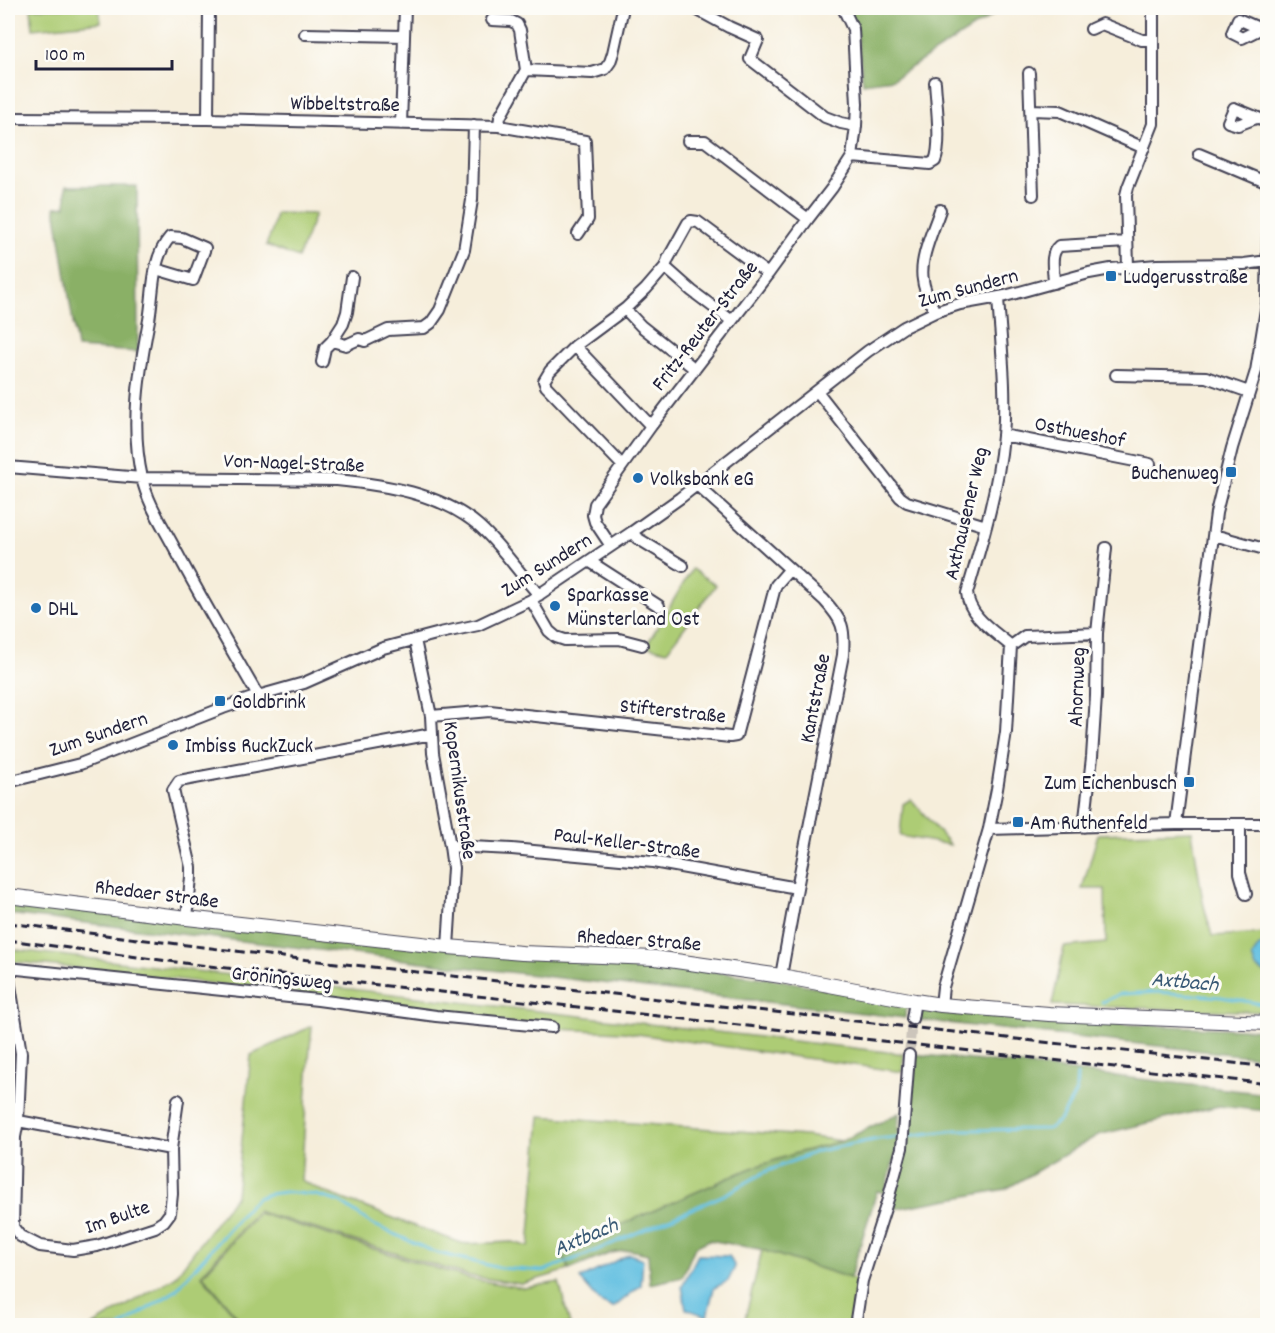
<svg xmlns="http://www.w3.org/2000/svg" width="1275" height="1333" font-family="Dekko,sans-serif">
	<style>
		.green { fill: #adcc74; stroke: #687758; stroke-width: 1.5 }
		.forest { fill: #8ab066; stroke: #566950; stroke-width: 1.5 }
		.water { fill: #63c0e1; stroke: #42718e; stroke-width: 1.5 }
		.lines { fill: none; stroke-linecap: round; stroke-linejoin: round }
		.stream { stroke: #63c0e1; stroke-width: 3 }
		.minor-tunnel { stroke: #ccc5bb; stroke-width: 10; stroke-dasharray: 10 5; stroke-linecap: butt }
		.minor-casing { stroke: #424153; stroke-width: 14 }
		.tertiary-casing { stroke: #424153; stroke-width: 16 }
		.minor { stroke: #fff; stroke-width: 10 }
		.tertiary { stroke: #fff; stroke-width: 14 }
		.rail { stroke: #22223b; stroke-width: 3; stroke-dasharray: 9 4.5; stroke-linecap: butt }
		.poi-dot { fill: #1f6fb2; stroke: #fdfcf7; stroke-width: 2 }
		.labels { text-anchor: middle; stroke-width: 6; stroke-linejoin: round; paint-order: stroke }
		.street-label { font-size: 21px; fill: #22223b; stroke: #fdfcf7 }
		.poi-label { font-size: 21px; fill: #22223b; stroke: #fdfcf7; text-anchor: start }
		.water-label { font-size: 22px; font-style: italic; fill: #395975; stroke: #fdfcf7 }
	</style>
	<rect width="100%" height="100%" fill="#fdfcf7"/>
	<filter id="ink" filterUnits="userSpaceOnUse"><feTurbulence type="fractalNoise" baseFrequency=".0167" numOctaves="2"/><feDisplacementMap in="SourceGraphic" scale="12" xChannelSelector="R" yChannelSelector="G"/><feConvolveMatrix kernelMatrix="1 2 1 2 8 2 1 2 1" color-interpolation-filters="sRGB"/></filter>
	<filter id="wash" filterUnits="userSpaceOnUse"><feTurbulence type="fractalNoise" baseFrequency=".008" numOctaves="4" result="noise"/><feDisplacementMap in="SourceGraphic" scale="24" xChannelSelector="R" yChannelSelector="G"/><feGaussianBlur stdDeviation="1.35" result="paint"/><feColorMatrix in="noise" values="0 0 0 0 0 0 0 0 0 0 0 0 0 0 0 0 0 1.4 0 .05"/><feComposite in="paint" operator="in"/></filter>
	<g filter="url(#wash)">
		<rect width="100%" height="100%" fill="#f6eedb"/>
		<path class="green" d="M 31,8 L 99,8 L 101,22 L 33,29 Z
			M 276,213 L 315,214 L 298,258 L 266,245 L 272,231 Z
			M 692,569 L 716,585 L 667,651 L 646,646 Z
			M 911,799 L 950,845 L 900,836 L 903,804 Z
			M 1192,831 L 1203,902 L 1212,936 L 1267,933 L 1267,1012 L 1052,1005 L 1064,947 L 1106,943 L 1105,889 L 1082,889 L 1098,834 Z
			M 8,949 L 904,1054 L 902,1072 L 623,1032 L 555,1029 L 318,996 L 141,975 L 8,961 Z
			M 312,1026 L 309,1059 L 301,1180 L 322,1191 L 425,1230 L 464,1244 L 513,1242 L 529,1247 L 540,1116 L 805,1136 L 842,1141 L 800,1152 L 749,1169 L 562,1251 L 569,1270 L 521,1284 L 470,1276 L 257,1211 L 201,1275 L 243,1325 L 92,1326 L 175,1277 L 236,1195 L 251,1055 Z
			M 258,1213 L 471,1279 L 524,1288 L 559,1282 L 570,1325 L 244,1325 L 203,1275 Z
			M 762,1250 L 856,1280 L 849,1325 L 734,1325 L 745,1319 Z"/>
		<path class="forest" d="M 848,8 L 1004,8 L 893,79 L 863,83 L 856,26 Z
			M 66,186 L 137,186 L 138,352 L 77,348 L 55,207 L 66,206 Z
			M 8,899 L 655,964 L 780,980 L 906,1004 L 905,1018 L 8,914 Z
			M 920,1008 L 1050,1019 L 1067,1022 L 1267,1030 L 1267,1058 L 919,1020 Z
			M 913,1054 L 1021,1065 L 1267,1094 L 1267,1111 L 1219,1106 L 1098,1135 L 1006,1189 L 888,1210 Z
			M 899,1113 L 897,1148 L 885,1193 L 877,1191 L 850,1278 L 759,1249 L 709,1240 L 695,1247 L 682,1277 L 650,1284 L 648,1254 L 630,1250 L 611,1253 L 569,1270 L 561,1251 L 749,1169 L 800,1152 L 842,1141 Z"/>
		<path class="water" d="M 1265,943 L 1267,943 L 1267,974 L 1256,968 L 1252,957 L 1258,947 Z
			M 629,1254 L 643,1259 L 641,1285 L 613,1308 L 600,1302 L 580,1279 Z
			M 698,1255 L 729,1256 L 735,1267 L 728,1281 L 714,1288 L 707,1316 L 686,1309 L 682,1286 Z"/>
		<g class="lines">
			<path class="stream" d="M 1102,1002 L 1121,994 L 1158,992 L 1221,997 L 1268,1005
				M 906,1136 L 957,1130 L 1048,1129 L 1061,1119 L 1076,1092 L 1077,1075
				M 121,1326 L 175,1291 L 246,1209 L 257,1198 L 269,1194 L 285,1192 L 316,1195 L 340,1202 L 372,1224 L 434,1252 L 500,1268 L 543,1271 L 588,1254 L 724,1195 L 765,1172 L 818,1151 L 878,1139 L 900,1137"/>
		</g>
	</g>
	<g filter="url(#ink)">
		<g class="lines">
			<path class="minor-tunnel" d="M 909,1055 L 912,1019"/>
			<g class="minor-casing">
				<path id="minor" d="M 694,8 L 729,27 L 758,40 L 750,59 L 825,117 L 841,123 L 856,126
					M 492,20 L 511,21 L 517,24 L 520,30 L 526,70 L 500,117 L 499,126
					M 1091,29 L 1102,24 L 1142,40 L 1153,40
					M 1260,29 L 1242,38 L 1232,33 L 1238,19 L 1268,32
					M 305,34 L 404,36
					M 526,70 L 592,73 L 605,69 L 610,62 L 613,53 L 623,8
					M 1029,73 L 1033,195
					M 1031,110 L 1060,111 L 1144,148
					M 8,118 L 208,119 L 499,126 L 585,141 L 588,219 L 578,234
					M 1256,118 L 1238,125 L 1228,122 L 1234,108 L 1268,122
					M 208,119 L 209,8
					M 401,124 L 405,8
					M 688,141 L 705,141 L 808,219
					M 1199,154 L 1268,183
					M 852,157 L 930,164 L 935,161 C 942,144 936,102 935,82
					M 665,267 L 692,291 L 732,321
					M 1128,267 L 1126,195 L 1128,187 L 1153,124 L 1153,8
					M 156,269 L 193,280 L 205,248 L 182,238 L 170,237 C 151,259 154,292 149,320 C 139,372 130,426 142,478 C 148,504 163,526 175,549 C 201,598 230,647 258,696
					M 1054,283 C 1054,271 1049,254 1059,246 L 1127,242
					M 998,298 C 1001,344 1007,391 1003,436 C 998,490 982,542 967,593 C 969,617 994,631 1011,646 L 1025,636 L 1097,633
					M 625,309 L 641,326 L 695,369
					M 935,312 C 930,301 924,291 923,280 C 919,259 933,231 940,210
					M 332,341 L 346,345 L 359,339 L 365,341 L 388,330 L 424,328 L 431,323 L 440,310 L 464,250 L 472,200 L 474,125
					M 575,346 L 651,426
					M 322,362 L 325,348 L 332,341 L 343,324 L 347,312 L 352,277
					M 1116,375 L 1206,377 L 1249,392
					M 817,391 L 900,497 L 907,502 L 986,526
					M 1003,435 L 1150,464
					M 622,465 L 546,386 L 544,381 L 550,371 L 575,346 L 625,309 L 646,289 L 665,267 L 668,259 L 688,223 L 691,221 L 698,222 L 768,274
					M 8,467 L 142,478 L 337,480 C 385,485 440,493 478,525 C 500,544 519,573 539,595
					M 697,485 L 824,600 C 843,621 845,627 843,655 L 797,888 L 781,976
					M 632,532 L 637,538 L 683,566
					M 1214,535 L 1268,550
					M 611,546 L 595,522 L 593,515 L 595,504 L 651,426 L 768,274 L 808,219 L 832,188 L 852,157 L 856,126 L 857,104 L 853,29 L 843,8
					M 589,561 L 659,606
					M 531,600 L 549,631 L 556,637 L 565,640 L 619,639 L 642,645
					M 415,640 L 431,716 L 433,753 L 450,846 L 453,868 L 448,947
					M 431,716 L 490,711 L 730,737 L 736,736 L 774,591 L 776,585 L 789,570
					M 8,782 L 80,764 L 223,708 L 258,696 L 304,683 L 383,648 L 440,633 L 478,625 L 531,600 L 632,532 L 680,498 L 868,351 L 904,327 L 935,312 L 960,304 L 1005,296 L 1089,273 L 1111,269 L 1157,265 L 1244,264 L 1268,261
					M 1176,824 L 1216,513 L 1232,448 L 1256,371 L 1267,303 L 1268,232
					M 1240,824 L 1240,873 L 1246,894
					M 1084,827 L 1092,757 L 1096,696 L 1097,633 L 1106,548
					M 989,829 L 1176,824 L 1268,824
					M 450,846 L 512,849 L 653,862 L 797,888
					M 187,918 L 191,877 L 191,867 L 173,790 L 179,781 L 432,734
					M 8,968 L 318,1000 L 436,1016 L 552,1027
					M 8,973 L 21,1053 L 18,1121 L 15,1137 L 13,1227 L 20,1236 L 40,1246 L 73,1250 L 97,1246 L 155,1227 L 164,1221 L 170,1213 L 172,1194 L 171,1149 L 178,1100
					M 941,1005 L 943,987 L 989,829 L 997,789 L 1006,732 L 1011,646
					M 912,1019 L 915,1001
					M 18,1121 L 171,1149
					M 855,1326 L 862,1281 L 889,1196 L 902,1148 L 909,1055"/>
			</g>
			<g class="tertiary-casing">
				<path id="tertiary" d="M 8,896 L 187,918 L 448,947 L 522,953 L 655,958 L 781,976 L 915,1001 L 941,1005 L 1049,1014 L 1268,1023"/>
			</g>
			<use href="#minor" class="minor"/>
			<use href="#tertiary" class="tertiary"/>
			<path class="rail" d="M 8,923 L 300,959 L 1268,1067
				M 8,940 L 191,964 L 1268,1084"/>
		</g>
	</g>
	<g class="poi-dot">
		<rect x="1105" y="270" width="12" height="12" rx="3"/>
		<rect x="1225" y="466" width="12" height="12" rx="3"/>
		<circle cx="638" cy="478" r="6"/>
		<circle cx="555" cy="606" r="6"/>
		<circle cx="36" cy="608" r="6"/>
		<rect x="214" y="695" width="12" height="12" rx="3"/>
		<circle cx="173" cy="745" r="6"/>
		<rect x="1183" y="776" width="12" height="12" rx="3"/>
		<rect x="1012" y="816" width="12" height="12" rx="3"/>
	</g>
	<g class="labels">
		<g class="street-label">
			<text transform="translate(345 103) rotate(1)" y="7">Wibbeltstraße</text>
			<text transform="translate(968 287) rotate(-15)" y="7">Zum Sundern</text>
			<text transform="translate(704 325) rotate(-52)" y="7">Fritz-Reuter-Straße</text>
			<text transform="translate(1080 431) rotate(11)" y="7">Osthueshof</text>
			<text transform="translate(294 462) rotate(2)" y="7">Von-Nagel-Straße</text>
			<text transform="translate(965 513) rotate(-77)" y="7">Axthausener Weg</text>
			<text transform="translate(546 564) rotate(-32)" y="7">Zum Sundern</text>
			<text transform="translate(1076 687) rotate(-88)" y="7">Ahornweg</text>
			<text transform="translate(814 698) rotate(-79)" y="7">Kantstraße</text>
			<text transform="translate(673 710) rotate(6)" y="7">Stifterstraße</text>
			<text transform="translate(98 733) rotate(-19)" y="7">Zum Sundern</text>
			<text transform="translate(461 790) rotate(82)" y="7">Kopernikusstraße</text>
			<text transform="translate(627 842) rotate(7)" y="7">Paul-Keller-Straße</text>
			<text transform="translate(157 893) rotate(7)" y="7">Rhedaer Straße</text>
			<text transform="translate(639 939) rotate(4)" y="7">Rhedaer Straße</text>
			<text transform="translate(282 977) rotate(6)" y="7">Gröningsweg</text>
			<text transform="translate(117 1216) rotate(-19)" y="7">Im Bulte</text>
		</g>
		<g class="poi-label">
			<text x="1123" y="283">Ludgerusstraße</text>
			<text x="1219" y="479" text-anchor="end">Buchenweg</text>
			<text x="650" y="485">Volksbank eG</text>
			<text x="567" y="601">Sparkasse<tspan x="567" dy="24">Münsterland Ost</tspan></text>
			<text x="48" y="615">DHL</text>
			<text x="232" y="708">Goldbrink</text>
			<text x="185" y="752">Imbiss RuckZuck</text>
			<text x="1177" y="789" text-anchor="end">Zum Eichenbusch</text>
			<text x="1030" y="829">Am Ruthenfeld</text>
		</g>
		<g class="water-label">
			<text transform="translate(1185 980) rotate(5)" y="8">Axtbach</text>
			<text transform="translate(585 1235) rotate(-23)" y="8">Axtbach</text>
		</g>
	</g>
	<rect width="1275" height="1333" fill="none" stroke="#fdfcf7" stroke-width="30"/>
	<path d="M36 60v9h136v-9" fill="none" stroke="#22223b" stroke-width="3"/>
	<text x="45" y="60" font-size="18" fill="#22223b" stroke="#fdfcf7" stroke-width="4.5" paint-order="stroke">100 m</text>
</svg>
